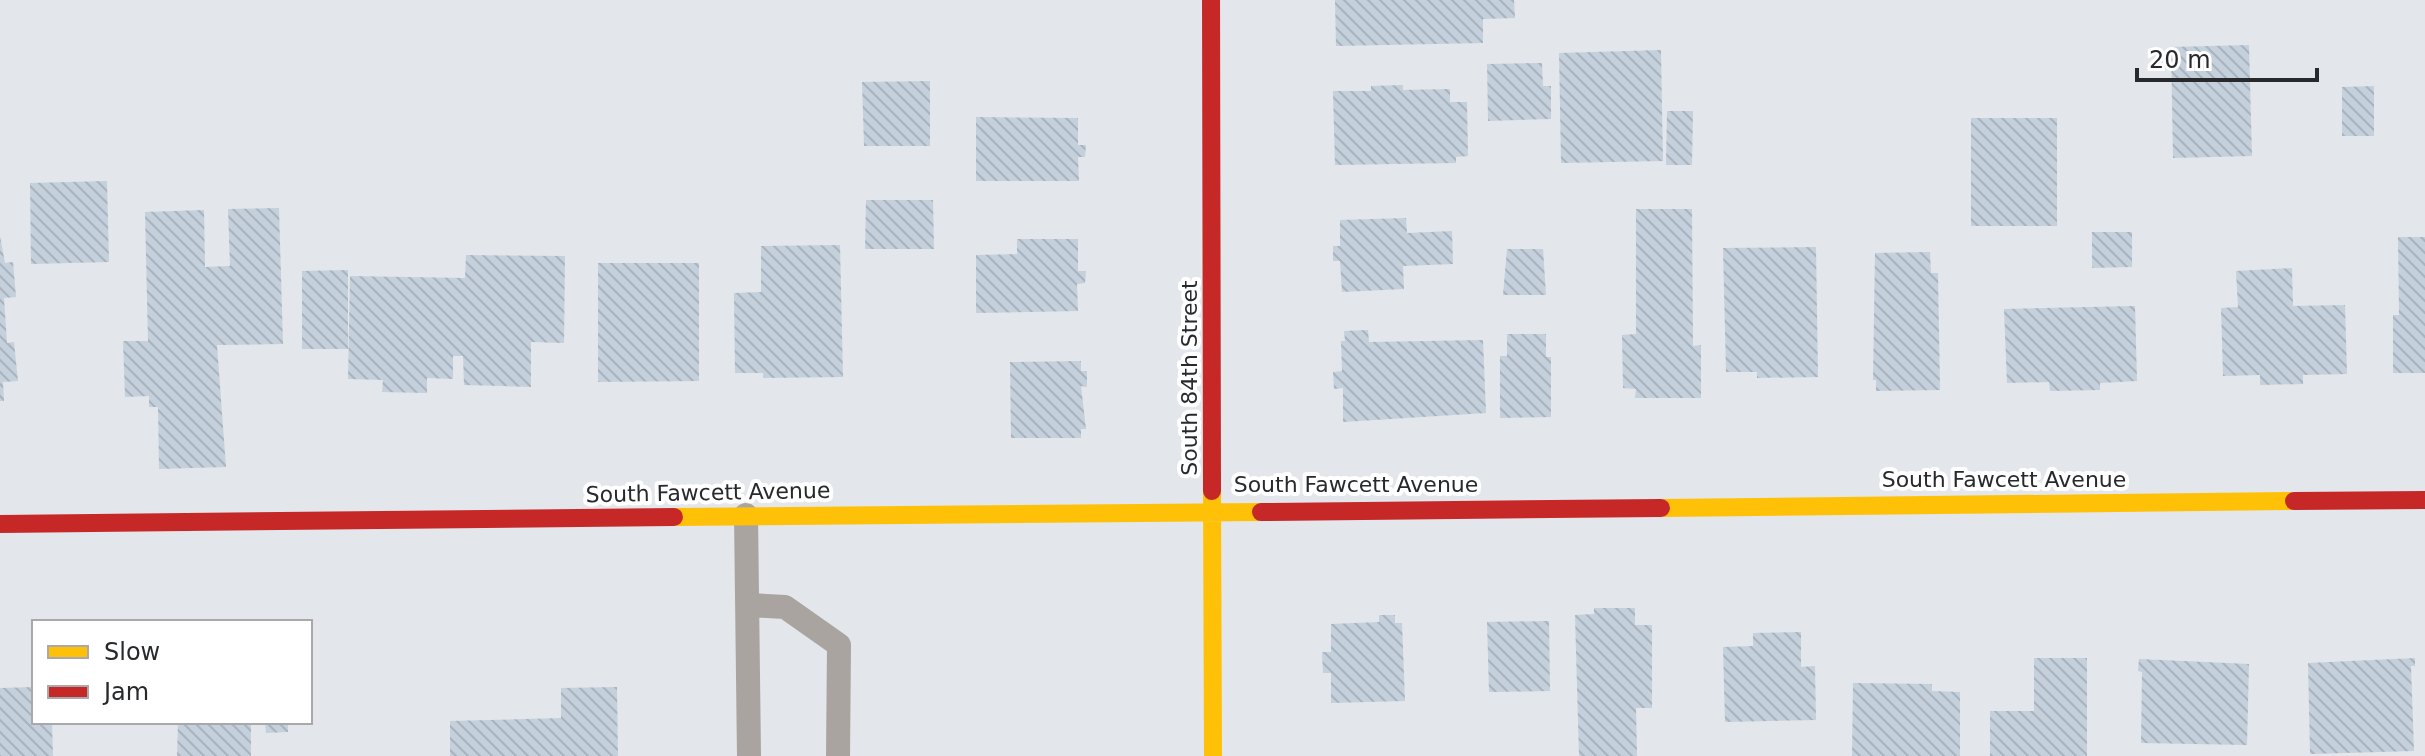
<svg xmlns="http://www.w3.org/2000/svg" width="2425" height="756" font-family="'DejaVu Sans',sans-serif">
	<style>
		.building { fill: url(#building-back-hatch) }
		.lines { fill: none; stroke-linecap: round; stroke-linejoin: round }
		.lane { stroke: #a9a49f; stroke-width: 24 }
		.slow { stroke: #ffc107; stroke-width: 18 }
		.jam { stroke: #c62828; stroke-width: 18 }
		.labels { text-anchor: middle; stroke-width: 8; stroke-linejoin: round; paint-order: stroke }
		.street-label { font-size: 22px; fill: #27292c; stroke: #fff }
	</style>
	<defs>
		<pattern id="building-back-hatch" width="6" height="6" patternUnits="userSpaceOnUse" patternTransform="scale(2)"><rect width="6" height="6" fill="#c5d0dd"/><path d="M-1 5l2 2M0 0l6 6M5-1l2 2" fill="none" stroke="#a9b3be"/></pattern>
	</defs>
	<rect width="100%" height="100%" fill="#e3e6ea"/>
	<path class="building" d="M 1335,0 L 1514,0 L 1515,18 L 1483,19 L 1483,43 L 1336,46 Z
		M 2249,45 L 2252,156 L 2173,158 L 2171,47 Z
		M 1661,50 L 1663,161 L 1561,163 L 1559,53 Z
		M 1542,63 L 1543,86 L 1551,86 L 1551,119 L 1488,121 L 1487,64 Z
		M 930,81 L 930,146 L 864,146 L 862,82 Z
		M 1403,85 L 1403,90 L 1450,89 L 1450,102 L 1467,102 L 1468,156 L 1456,157 L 1456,163 L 1335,165 L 1333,91 L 1371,91 L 1371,86 Z
		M 2374,86 L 2374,136 L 2342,136 L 2342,87 Z
		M 1667,111 L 1693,111 L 1692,165 L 1666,165 Z
		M 976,117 L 1078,118 L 1078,145 L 1086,145 L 1085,157 L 1078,157 L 1079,181 L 976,181 Z
		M 1971,118 L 2057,118 L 2057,226 L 1971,226 Z
		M 107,181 L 109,262 L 31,264 L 30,183 Z
		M 866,200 L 933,200 L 934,249 L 865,249 Z
		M 279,208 L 283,344 L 217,345 L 226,467 L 159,469 L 158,407 L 149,407 L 149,396 L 125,397 L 123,341 L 148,341 L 145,212 L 204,210 L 205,267 L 230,266 L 228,209 Z
		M 1636,209 L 1692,209 L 1693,346 L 1701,345 L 1701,398 L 1635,398 L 1636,389 L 1623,388 L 1622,335 L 1636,334 Z
		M 1406,218 L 1407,233 L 1452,231 L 1453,264 L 1403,266 L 1404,289 L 1342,292 L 1340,261 L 1333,261 L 1333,246 L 1340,246 L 1340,220 Z
		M 2092,232 L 2132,232 L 2132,267 L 2092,268 Z
		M 0,236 L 5,263 L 13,262 L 16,297 L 4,298 L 7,343 L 14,342 L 18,381 L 3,382 L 4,401 L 0,401 Z
		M 2398,237 L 2425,237 L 2425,373 L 2393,373 L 2393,315 L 2399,315 Z
		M 1017,239 L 1078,239 L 1078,271 L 1086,271 L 1085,283 L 1077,284 L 1078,311 L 976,313 L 976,255 L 1017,254 Z
		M 840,245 L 843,377 L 763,378 L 763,373 L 735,373 L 734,293 L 761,292 L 761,246 Z
		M 1816,247 L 1818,377 L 1757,378 L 1757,372 L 1726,372 L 1723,248 Z
		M 1507,249 L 1543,249 L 1546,295 L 1503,295 Z
		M 1930,252 L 1931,273 L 1938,273 L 1940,390 L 1876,391 L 1876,380 L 1873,380 L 1875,253 Z
		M 466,255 L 565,256 L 564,343 L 531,342 L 531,387 L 464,385 L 463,356 L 453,356 L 453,379 L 427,378 L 427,393 L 382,392 L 383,380 L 348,379 L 350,276 L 465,278 Z
		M 598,263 L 699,263 L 699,381 L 598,382 Z
		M 2292,268 L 2293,306 L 2345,305 L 2347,374 L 2303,375 L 2303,384 L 2260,385 L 2260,375 L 2223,376 L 2221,308 L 2238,307 L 2236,271 Z
		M 348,270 L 348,349 L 302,349 L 302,271 Z
		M 2135,306 L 2137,381 L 2100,383 L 2100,390 L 2050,391 L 2049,382 L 2007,383 L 2004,309 Z
		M 1368,330 L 1369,342 L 1483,340 L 1486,413 L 1343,422 L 1343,388 L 1334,389 L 1333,372 L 1342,371 L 1341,341 L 1345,341 L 1344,331 Z
		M 1507,334 L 1546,334 L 1546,357 L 1551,357 L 1551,417 L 1500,418 L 1500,356 L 1507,356 Z
		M 1081,361 L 1081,371 L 1087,371 L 1087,387 L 1081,386 L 1086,429 L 1081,429 L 1081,438 L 1011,438 L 1010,362 Z
		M 1594,608 L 1635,608 L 1635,625 L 1652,625 L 1652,708 L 1636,708 L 1637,756 L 1579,756 L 1575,615 L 1594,614 Z
		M 1379,615 L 1395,615 L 1395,623 L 1402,623 L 1405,701 L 1331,703 L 1331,673 L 1323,673 L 1322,652 L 1331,652 L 1331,624 L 1379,622 Z
		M 1549,621 L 1550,691 L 1489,692 L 1487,622 Z
		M 1801,632 L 1801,667 L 1815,666 L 1816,720 L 1725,722 L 1723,647 L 1753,646 L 1753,633 Z
		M 2034,658 L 2087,658 L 2087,756 L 1990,756 L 1990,711 L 2034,711 Z
		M 2415,658 L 2415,666 L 2411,666 L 2414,751 L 2310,754 L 2308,663 Z
		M 2139,659 L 2249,664 L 2247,745 L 2141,743 L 2142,672 L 2138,671 Z
		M 1853,683 L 1932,684 L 1932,691 L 1960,692 L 1960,756 L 1852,756 Z
		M 34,687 L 34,722 L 52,722 L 53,756 L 0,756 L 0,688 Z
		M 617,687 L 618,756 L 450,756 L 450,721 L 561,718 L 561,688 Z
		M 178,722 L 251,722 L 251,756 L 177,756 Z
		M 265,722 L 288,722 L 288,732 L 266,733 Z"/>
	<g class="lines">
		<path class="lane" d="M 746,515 L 749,756
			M 750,605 L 785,607 L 839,645 L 838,756"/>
		<path class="slow" d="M 1212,491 L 1213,756
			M 1661,508 L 2294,501
			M 674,517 L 1261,512"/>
		<path class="jam" d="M 1211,0 L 1212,491
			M 2294,501 L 2425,500
			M 1261,512 L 1661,508
			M 0,524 L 674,517"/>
	</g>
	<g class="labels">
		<g class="street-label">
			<text transform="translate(1189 378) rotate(-90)" y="8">South 84th Street</text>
			<text x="2004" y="487">South Fawcett Avenue</text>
			<text x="1356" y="492">South Fawcett Avenue</text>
			<text transform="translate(708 492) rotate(-1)" y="8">South Fawcett Avenue</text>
		</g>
	</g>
	<rect x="32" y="620" width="280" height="104" fill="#ffffff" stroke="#a9a9ab" stroke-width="2"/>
	<rect x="48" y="646" width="40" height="12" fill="#ffc107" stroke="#a9a9ab" stroke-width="2"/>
	<text x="104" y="660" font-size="24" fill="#27292c">Slow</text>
	<rect x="48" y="686" width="40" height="12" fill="#c62828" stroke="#a9a9ab" stroke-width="2"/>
	<text x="104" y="700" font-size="24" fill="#27292c">Jam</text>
	<path d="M2137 68v12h180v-12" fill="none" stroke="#27292c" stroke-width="4"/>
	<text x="2149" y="68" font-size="24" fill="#27292c" stroke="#ffffff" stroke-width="6" paint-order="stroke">20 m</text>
</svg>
